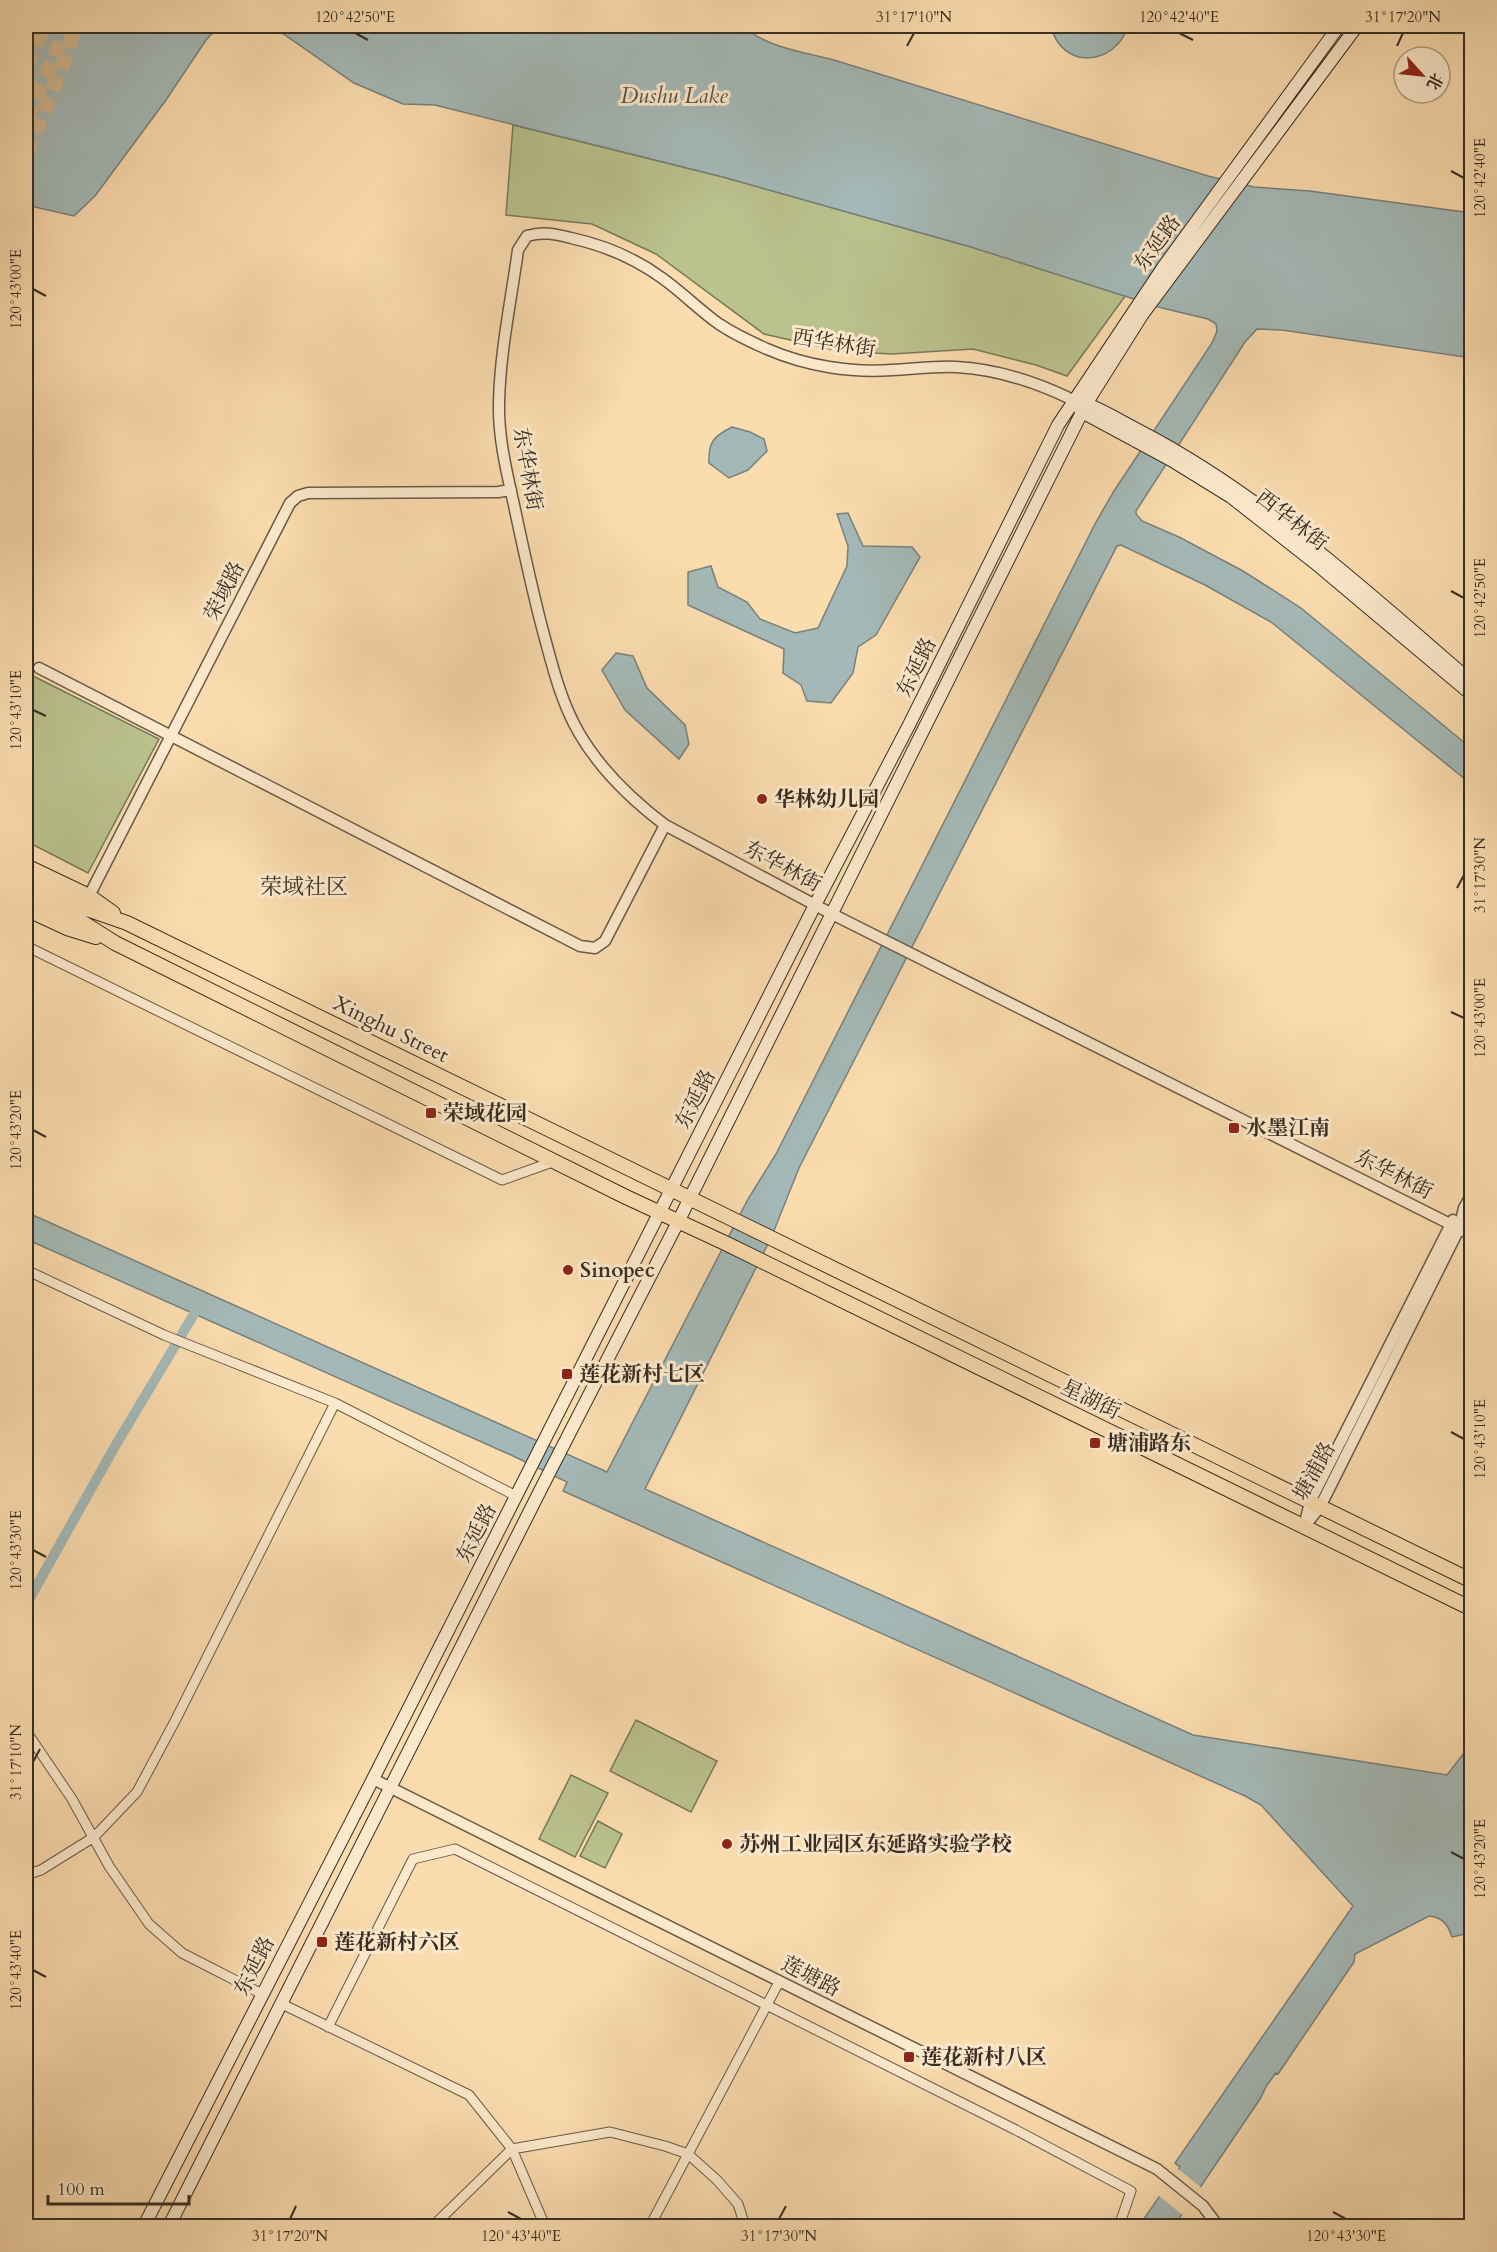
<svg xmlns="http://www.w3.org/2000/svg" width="1497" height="2252" font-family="Cardo,'Noto Serif SC',serif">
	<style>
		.green { fill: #bac28e; stroke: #787859; stroke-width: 1.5 }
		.water { fill: #a4b9b7; stroke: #78817c; stroke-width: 1.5 }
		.pier { fill: #fbdcaf }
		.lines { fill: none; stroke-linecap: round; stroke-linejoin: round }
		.canal { stroke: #a4b9b7; stroke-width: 10 }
		.trunk-tunnel { stroke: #d4b993; stroke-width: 15; stroke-dasharray: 15 8; stroke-linecap: butt }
		.minor-casing { stroke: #685a47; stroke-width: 11 }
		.tertiary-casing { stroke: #685a47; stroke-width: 13 }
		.secondary-casing { stroke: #372e24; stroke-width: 14 }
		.primary-casing { stroke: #372e24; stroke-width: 16 }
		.minor { stroke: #fce8cb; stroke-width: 9 }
		.tertiary { stroke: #fce8cb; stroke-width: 10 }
		.secondary { stroke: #fce8cb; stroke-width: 12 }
		.primary { stroke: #fbdcaf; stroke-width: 14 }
		.ticks { fill: none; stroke: #372e24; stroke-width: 2 }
		.poi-dot { fill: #8f2418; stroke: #fce8cb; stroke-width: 2 }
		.labels { text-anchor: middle; stroke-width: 6; stroke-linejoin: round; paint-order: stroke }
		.street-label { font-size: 21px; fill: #372e24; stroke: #fce8cb }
		.poi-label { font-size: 21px; font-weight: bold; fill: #372e24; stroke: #fce8cb; text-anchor: start }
		.water-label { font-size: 22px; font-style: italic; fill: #525149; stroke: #fce8cb }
		.neighbourhood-label { font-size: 22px; fill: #372e24; stroke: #fce8cb }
		.neatline { fill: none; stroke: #372e24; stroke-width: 2 }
		.ticks-label { font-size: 15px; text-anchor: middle; fill: #372e24 }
	</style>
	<rect width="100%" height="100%" fill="#fbdcaf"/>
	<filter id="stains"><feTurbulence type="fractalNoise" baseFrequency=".00333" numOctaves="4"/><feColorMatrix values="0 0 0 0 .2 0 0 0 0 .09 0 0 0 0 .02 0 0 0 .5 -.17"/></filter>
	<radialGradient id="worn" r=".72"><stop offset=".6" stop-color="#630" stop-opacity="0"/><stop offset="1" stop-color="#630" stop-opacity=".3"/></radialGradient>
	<path class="green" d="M 513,125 L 723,177 L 971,247 L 1126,295 L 1067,376 L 1036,365 L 973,349 L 892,354 L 839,351 L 764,334 L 656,254 L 592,224 L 506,215 Z
		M 26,650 L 31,658 L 31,675 L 159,739 L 88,873 L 26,841 Z
		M 636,1720 L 717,1761 L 691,1812 L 610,1771 Z
		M 571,1775 L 608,1793 L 575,1857 L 539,1839 Z
		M 598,1821 L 622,1834 L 605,1868 L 580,1856 Z"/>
	<path class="water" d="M 26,26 L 219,26 L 206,40 L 166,100 L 95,196 L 74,216 L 26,205 Z
		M 272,26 L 743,26 C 767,48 804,52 834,60 L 1208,176 L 1254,187 L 1310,191 L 1471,213 L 1471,358 L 1282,330 L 1257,329 L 1245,342 L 1136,511 L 1136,514 L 1142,521 L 1179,537 L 1243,571 L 1301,608 L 1471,748 L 1471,784 L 1271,622 L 1205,585 L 1121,545 L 1117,546 L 799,1168 L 771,1238 L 645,1489 L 1193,1735 L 1447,1775 L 1471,1744 L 1471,1790 L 1463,1801 L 1471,1810 L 1471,1933 L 1452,1937 C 1448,1925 1443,1917 1429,1916 L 1355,1954 L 1354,1962 L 1278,2074 L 1276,2073 L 1267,2085 L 1260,2099 L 1174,2226 L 1139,2226 L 1180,2167 L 1175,2163 L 1353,1906 L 1261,1805 L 1245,1796 L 563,1491 L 567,1482 L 511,1455 L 26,1239 L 26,1212 L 607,1472 L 748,1199 L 776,1154 L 1096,522 L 1114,491 L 1212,343 L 1217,331 L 1216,324 L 1208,319 L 1162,308 L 971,247 L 723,177 L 435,105 L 403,104 L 354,83 Z
		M 1051,26 L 1128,26 C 1115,67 1061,70 1051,26 Z
		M 732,427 L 750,432 L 764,439 L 767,451 L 748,470 L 729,478 L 709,463 C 708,442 714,436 732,427 Z
		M 848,513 L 863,546 L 912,547 L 920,557 L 876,635 L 858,647 L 853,673 L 831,703 L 807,701 L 801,685 L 783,673 L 784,649 L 688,605 L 688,572 L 711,566 L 718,587 L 747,602 L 760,619 L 795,633 L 818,628 L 847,566 L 848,546 L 837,514 Z
		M 616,653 L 633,656 L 647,688 L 685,725 L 689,744 L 679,759 L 625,710 L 602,670 Z"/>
	<path class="pier" d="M 1177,2168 L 1203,2189 L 1184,2216 L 1158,2195 Z"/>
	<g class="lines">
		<path class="canal" d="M 26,1605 L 114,1448 L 194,1314"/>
		<path class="trunk-tunnel" d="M 26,67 L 44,26
			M 26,119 L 65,32
			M 26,154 L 65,59 L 75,26"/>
		<g class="minor-casing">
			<path id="minor" d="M 26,946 L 502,1180 L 555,1161
				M 26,1270 L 164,1335 L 335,1403 L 516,1496
				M 26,1731 L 72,1799 L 109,1866 L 149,1924 L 182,1953 L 262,1994
				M 26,1875 L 41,1870 L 94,1837 L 137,1792 L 175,1721 L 335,1403
				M 282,2004 L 469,2095 L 512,2149 L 610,2132 L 665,2146 L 688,2154 L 717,2180 L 738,2204 L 745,2226
				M 328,2027 L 413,1859 L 455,1849 L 1016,2130 L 1131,2191 L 1119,2226
				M 433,2226 L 512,2149 L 545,2226
				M 650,2226 L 779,1982"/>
		</g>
		<g class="tertiary-casing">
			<path id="tertiary" d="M 1073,400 C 1036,382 997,369 956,367 C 934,366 914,369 892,370 C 851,373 806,366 767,349 C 751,342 734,334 719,324 C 699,310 682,292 662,278 C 636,259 603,245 571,238 C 555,234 543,231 527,236 L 518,250 C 511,301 500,352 499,403 C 498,444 510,484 518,524 C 526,561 534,598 544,635 C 553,668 561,702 579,733 C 600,769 632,800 665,825 L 832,914 L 1472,1235
				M 39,668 L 580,946 L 595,948 L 605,941 L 665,825
				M 89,896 L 290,503 L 298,496 L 308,493 L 498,492 L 511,490
				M 1305,1523 L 1310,1502 L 1453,1220
				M 1304,1527 L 1320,1507 L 1459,1229 L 1464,1208 L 1472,1194
				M 373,1779 L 1157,2169 L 1203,2206 L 1218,2226"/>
		</g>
		<g class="secondary-casing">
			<path id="secondary" d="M 1079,401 C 1100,408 1120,421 1140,431 C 1263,495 1367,592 1472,682
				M 1078,406 L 1082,412 L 1171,460 L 1231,497 L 1315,563 L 1472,695
				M 144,2226 L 373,1779 L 815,905 L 909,725 L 1058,425 L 1164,266 L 1339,26
				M 169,2226 L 547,1477 L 678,1222 L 1086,404 L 1142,315 L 1357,26"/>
		</g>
		<g class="primary-casing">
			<path id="primary" d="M 26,866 L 89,896 L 113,913
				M 26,880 L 81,907 L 127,923 L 1472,1581
				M 26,894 L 74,917 L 115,943 L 626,1197 L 725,1243 L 1472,1609
				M 26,909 L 67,928 L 96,937"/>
		</g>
		<use href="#minor" class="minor"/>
		<use href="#tertiary" class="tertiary"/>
		<use href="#secondary" class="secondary"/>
		<use href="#primary" class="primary"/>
	</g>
	<path class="ticks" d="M 355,33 L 368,40M 1179,33 L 1193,40M 907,46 L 914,33M 1397,46 L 1403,33M 1451,171 L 1464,178M 33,289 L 46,296M 1451,591 L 1464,598M 33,710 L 46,716M 1457,888 L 1464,875M 1451,1012 L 1464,1018M 33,1130 L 46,1137M 1451,1432 L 1464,1439M 33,1550 L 46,1557M 33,1762 L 40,1749M 1451,1852 L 1464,1859M 33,1970 L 46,1977M 508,2212 L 521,2219M 1333,2212 L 1346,2219M 290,2219 L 296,2206M 779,2219 L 786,2206"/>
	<g class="poi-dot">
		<circle cx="762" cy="799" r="6"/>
		<rect x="425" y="1107" width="12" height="12" rx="3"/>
		<rect x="1228" y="1122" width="12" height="12" rx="3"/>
		<circle cx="568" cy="1270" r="6"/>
		<rect x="561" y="1368" width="12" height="12" rx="3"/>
		<rect x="1089" y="1437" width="12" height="12" rx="3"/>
		<circle cx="727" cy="1844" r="6"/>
		<rect x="316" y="1936" width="12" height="12" rx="3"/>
		<rect x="903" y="2051" width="12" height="12" rx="3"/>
	</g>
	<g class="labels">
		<g class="street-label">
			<text transform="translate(1157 243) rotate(-54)" y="7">东延路</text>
			<text transform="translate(834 343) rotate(9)" y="7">西华林街</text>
			<text transform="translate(528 469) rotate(80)" y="7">东华林街</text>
			<text transform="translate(1292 520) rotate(38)" y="7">西华林街</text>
			<text transform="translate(224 591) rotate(-63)" y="7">荣域路</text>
			<text transform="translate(916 667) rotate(-64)" y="7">东延路</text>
			<text transform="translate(783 866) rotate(28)" y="7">东华林街</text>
			<text transform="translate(391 1029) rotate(26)" y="7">Xinghu Street</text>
			<text transform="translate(695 1099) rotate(-63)" y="7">东延路</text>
			<text transform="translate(1394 1174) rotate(27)" y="7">东华林街</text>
			<text transform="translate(1091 1399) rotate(26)" y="7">星湖街</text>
			<text transform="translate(1314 1471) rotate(-61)" y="7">塘浦路</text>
			<text transform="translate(476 1533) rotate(-63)" y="7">东延路</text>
			<text transform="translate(254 1966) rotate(-63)" y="7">东延路</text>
			<text transform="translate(811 1976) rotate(27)" y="7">莲塘路</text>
		</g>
		<g class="poi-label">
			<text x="774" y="806">华林幼儿园</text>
			<text x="443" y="1120">荣域花园</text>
			<text x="1246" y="1135">水墨江南</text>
			<text x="580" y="1277">Sinopec</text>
			<text x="579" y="1381">莲花新村七区</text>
			<text x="1107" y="1450">塘浦路东</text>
			<text x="739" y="1851">苏州工业园区东延路实验学校</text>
			<text x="334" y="1949">莲花新村六区</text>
			<text x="921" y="2064">莲花新村八区</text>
		</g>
		<g class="water-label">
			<text x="674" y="103">Dushu Lake</text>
		</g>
		<g class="neighbourhood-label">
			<text x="304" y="894">荣域社区</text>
		</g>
	</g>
	<rect width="1497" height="2252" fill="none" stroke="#fbdcaf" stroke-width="66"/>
	<g transform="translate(1422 75) rotate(117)"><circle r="28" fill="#fce8cb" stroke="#ad9e88" stroke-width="1.5"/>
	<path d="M0-4.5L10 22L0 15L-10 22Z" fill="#8f2418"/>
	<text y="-9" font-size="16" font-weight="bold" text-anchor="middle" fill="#372e24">北</text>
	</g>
	<path d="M48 2195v9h141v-9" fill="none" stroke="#372e24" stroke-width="3"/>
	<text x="57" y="2195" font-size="18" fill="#372e24" stroke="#fce8cb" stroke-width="4.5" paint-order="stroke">100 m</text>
	<rect x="33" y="33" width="1431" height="2186" class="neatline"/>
	<g class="ticks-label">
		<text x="355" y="22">120°42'50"E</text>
		<text x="914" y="22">31°17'10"N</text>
		<text x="1179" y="22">120°42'40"E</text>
		<text x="1403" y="22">31°17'20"N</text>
		<text transform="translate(1480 178) rotate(-90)" y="5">120°42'40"E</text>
		<text transform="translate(16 289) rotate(-90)" y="5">120°43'00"E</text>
		<text transform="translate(1480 598) rotate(-90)" y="5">120°42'50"E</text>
		<text transform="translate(16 710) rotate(-90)" y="5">120°43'10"E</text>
		<text transform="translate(1480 875) rotate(-90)" y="5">31°17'30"N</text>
		<text transform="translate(1480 1018) rotate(-90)" y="5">120°43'00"E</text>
		<text transform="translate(16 1130) rotate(-90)" y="5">120°43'20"E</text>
		<text transform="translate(1480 1439) rotate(-90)" y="5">120°43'10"E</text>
		<text transform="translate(16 1550) rotate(-90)" y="5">120°43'30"E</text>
		<text transform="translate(16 1762) rotate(-90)" y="5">31°17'10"N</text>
		<text transform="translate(1480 1859) rotate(-90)" y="5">120°43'20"E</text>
		<text transform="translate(16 1970) rotate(-90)" y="5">120°43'40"E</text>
		<text x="290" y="2241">31°17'20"N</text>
		<text x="521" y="2241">120°43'40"E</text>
		<text x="779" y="2241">31°17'30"N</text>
		<text x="1346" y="2241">120°43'30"E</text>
	</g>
	<rect width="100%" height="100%" filter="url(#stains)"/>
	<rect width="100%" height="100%" fill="url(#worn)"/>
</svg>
